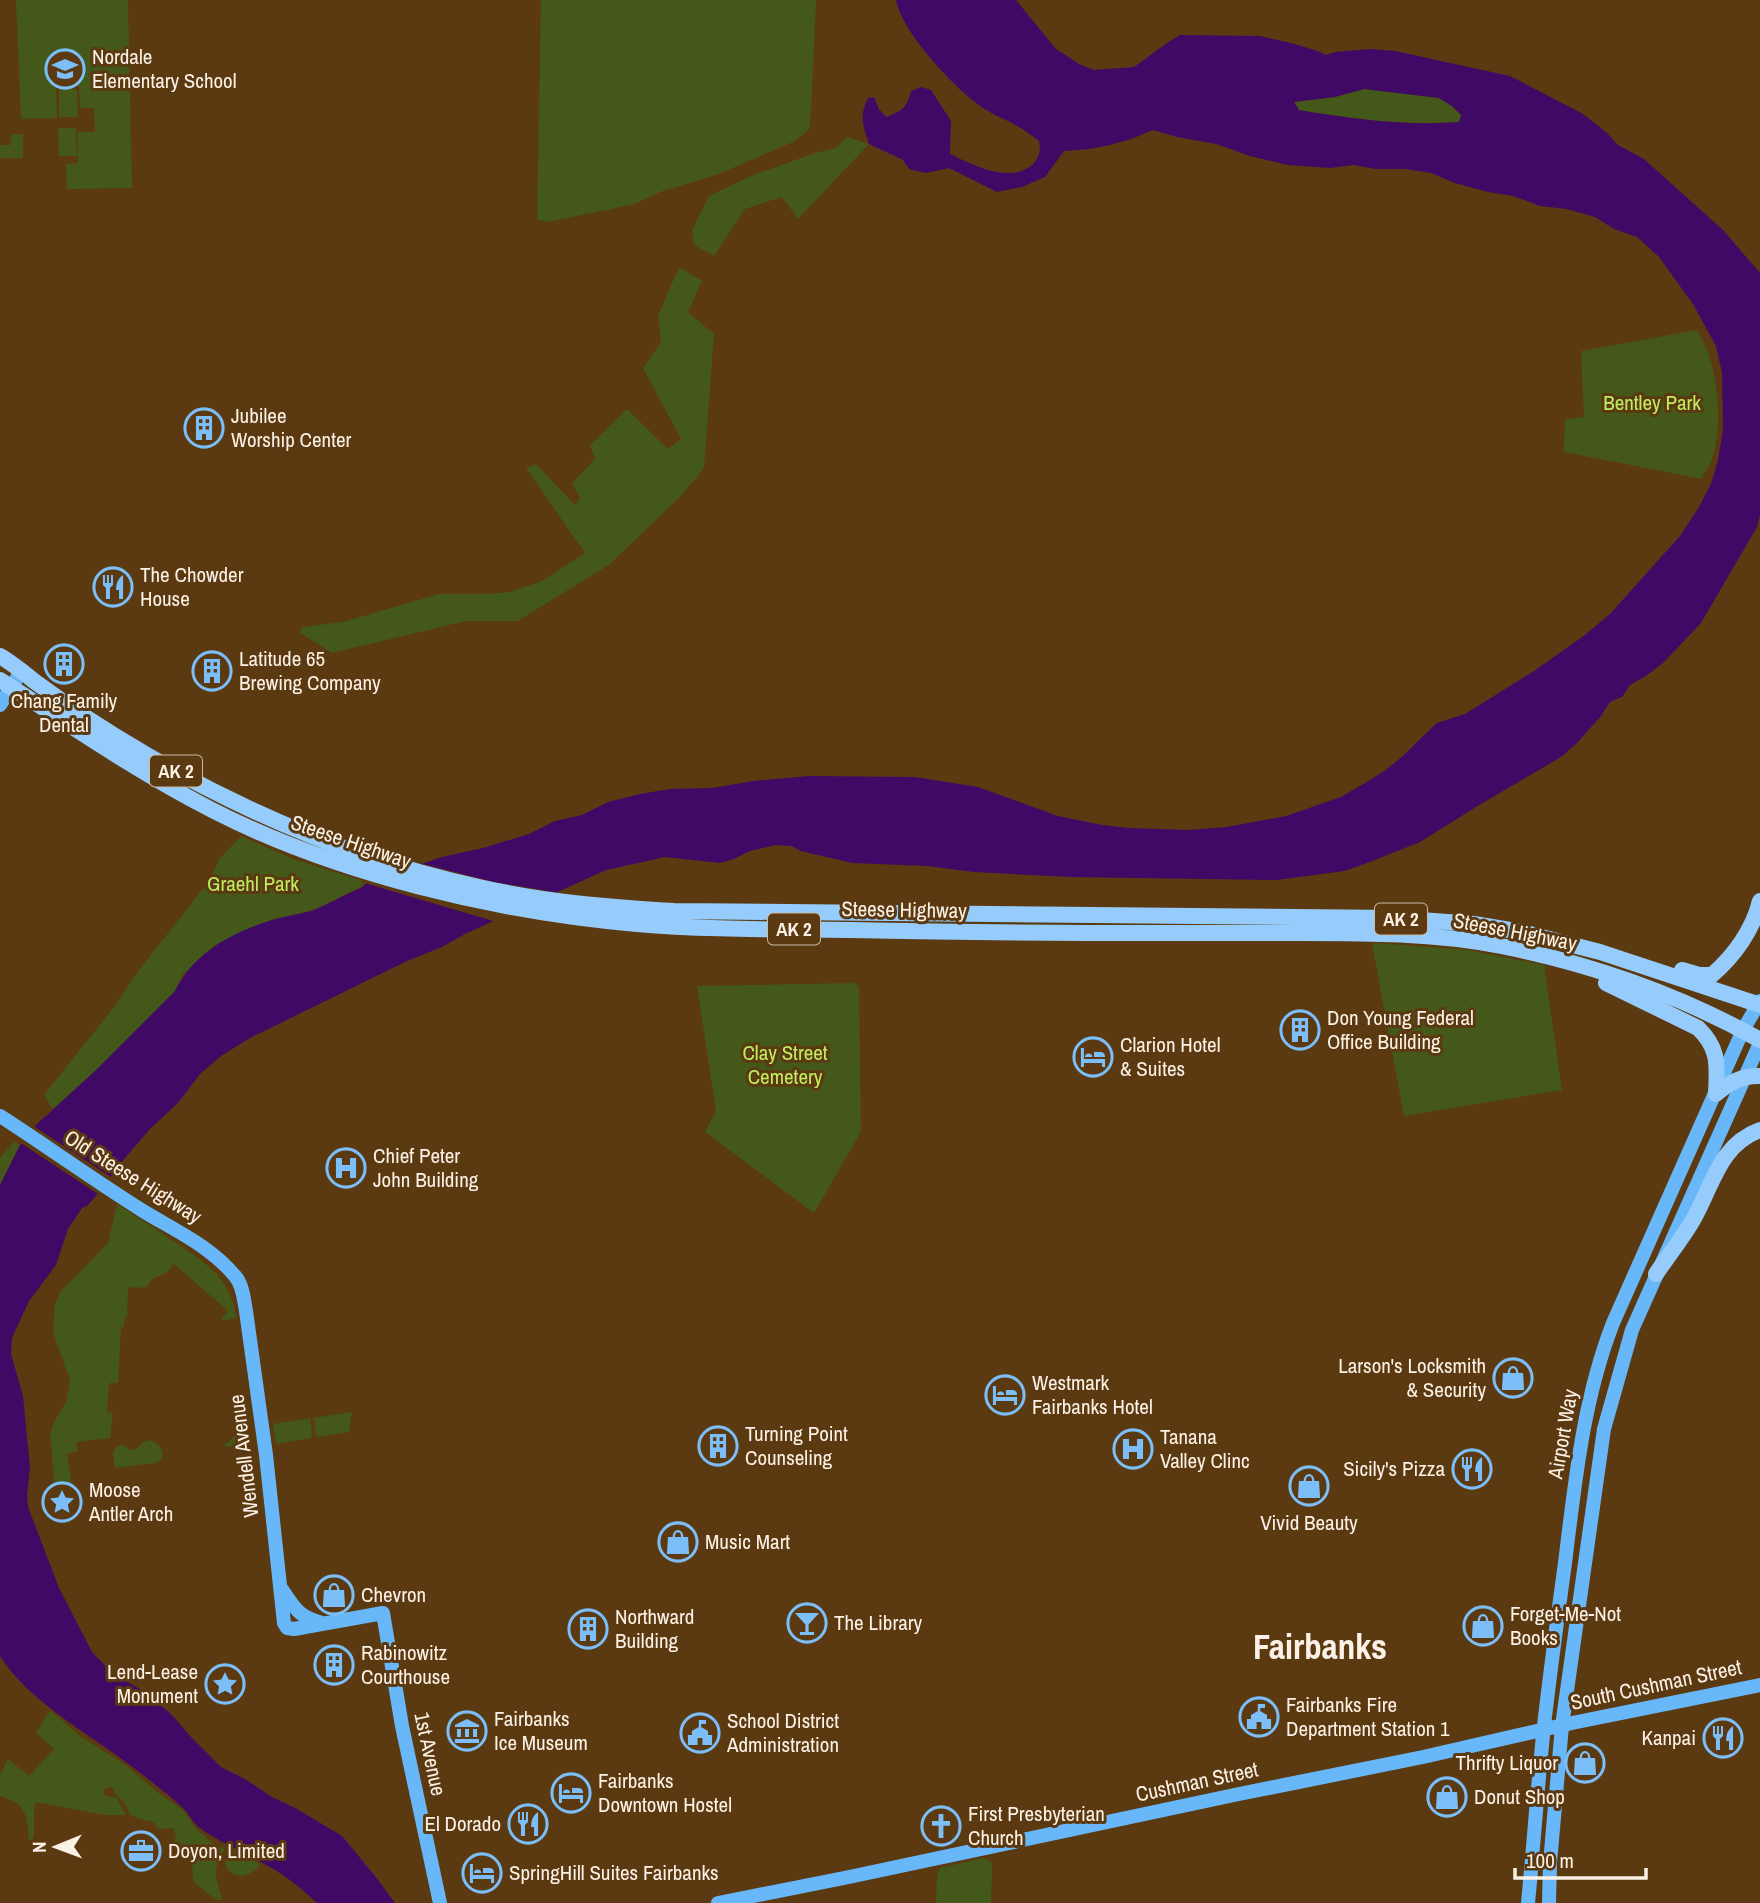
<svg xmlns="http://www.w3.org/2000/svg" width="1760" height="1903" font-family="'Archivo Narrow',sans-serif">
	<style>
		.green { fill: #44581a }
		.water { fill: #400966; fill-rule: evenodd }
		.pier { fill: #5b3911 }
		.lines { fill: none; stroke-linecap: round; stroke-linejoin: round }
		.major { stroke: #68b8f9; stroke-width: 14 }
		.highway { stroke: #96ccfb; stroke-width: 16 }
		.labels { text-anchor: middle; stroke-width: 6; stroke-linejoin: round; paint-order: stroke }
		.shield { fill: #5b3911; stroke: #cbbaa6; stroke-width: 2 }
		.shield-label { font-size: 19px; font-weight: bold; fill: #fbf1e6 }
		.poi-label { font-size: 21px; fill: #fbf1e6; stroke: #5b3911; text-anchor: start }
		.park-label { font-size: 21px; fill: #beed61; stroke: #5b3911 }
		.street-label { font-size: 21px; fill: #fbf1e6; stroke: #5b3911 }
		.town-label { font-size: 35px; font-weight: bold; fill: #fbf1e6; stroke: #5b3911 }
	</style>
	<rect width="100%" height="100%" fill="#5b3911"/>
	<path class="green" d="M 16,0 L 128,0 L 132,188 L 67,189 L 66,164 L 78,163 L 78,132 L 95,132 L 94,108 L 80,108 L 79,86 L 56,86 L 57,118 L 21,119 Z
		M 541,0 L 816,0 L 811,113 L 809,130 L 793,142 L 716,175 L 660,192 L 635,204 L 549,222 L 537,220 Z
		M 77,89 L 78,117 L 59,117 L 59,89 Z
		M 1364,89 L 1439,98 L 1452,106 L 1461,115 L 1459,122 C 1406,126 1352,119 1299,110 L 1294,102 L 1335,97 Z
		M 58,128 L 76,128 L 77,156 L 59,156 Z
		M 11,134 L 23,134 L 23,158 L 0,158 L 0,145 L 11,145 Z
		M 848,137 L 869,144 L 798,219 L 782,197 L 745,209 L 714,256 L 694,245 L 692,230 L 709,196 L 751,176 L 815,153 L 835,148 Z
		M 679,267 L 702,281 L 688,312 L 714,334 L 704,468 L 682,495 L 610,564 L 518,621 L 466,621 L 332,653 L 299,632 L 303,627 L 343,622 L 439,594 L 484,594 L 510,592 L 542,581 L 585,553 L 526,468 L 536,464 L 575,505 L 580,498 L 572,483 L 595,459 L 590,445 L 627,409 L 668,449 L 681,439 L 643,368 L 661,342 L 658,316 Z
		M 1697,330 C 1701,338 1706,346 1709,355 C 1719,388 1722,426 1712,460 C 1709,467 1704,471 1702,479 L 1564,452 L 1565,419 L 1584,417 L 1581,351 Z
		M 241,836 L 293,859 L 367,882 L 361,887 L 313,910 L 271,920 L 218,943 L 183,974 L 175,991 L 95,1071 L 53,1109 L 44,1095 L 114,1007 L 133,978 L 211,878 L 219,859 Z
		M 1377,943 L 1468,950 L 1544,965 L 1562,1090 L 1404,1116 L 1372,944 Z
		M 854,983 L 859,986 L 861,1132 L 814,1213 L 705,1132 L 716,1111 L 697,986 Z
		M 14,1142 L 20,1145 L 0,1185 L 0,1158 Z
		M 117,1204 C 136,1216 154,1228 172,1240 C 203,1261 230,1276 236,1316 L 236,1318 L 223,1321 L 222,1318 L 228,1311 L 174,1264 C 171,1266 170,1270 167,1272 C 158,1279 155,1273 147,1287 L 135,1288 L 128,1287 L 127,1317 L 125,1318 L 124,1327 L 121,1327 L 118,1383 L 109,1383 L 107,1412 L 113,1413 L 110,1438 L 76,1442 L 78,1451 L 67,1454 L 74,1497 L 61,1500 L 54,1480 L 50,1434 L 54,1422 L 66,1402 L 70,1381 L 53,1332 L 55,1304 L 61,1291 L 108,1243 Z
		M 352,1412 L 349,1432 L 318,1437 L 316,1435 L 314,1418 Z
		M 239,1415 L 244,1418 L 238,1421 L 241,1430 L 248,1428 L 250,1437 L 244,1445 L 227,1447 L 224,1444 C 237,1440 236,1429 237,1418 Z
		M 310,1418 L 312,1433 L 311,1438 L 276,1444 L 273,1424 Z
		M 150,1440 C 161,1443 169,1457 156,1463 L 115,1468 L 113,1453 L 116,1447 L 123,1445 L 131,1450 L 135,1450 L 143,1442 Z
		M 50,1710 L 80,1736 L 127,1766 L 156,1791 L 184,1811 L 196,1829 L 215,1845 L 220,1848 L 226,1847 C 213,1870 214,1873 222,1898 L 221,1900 L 216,1900 L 196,1884 L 193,1879 L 192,1864 L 173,1844 L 176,1836 L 173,1828 L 158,1829 C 153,1818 149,1822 139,1819 C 136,1817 133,1816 130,1815 L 123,1801 L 116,1795 L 112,1787 L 105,1788 L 104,1794 L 106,1796 L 117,1798 L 126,1815 L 105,1815 L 36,1802 L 34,1810 L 34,1837 L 31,1840 L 29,1840 C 27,1815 27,1804 0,1796 L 0,1774 L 8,1759 L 29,1776 L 54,1749 L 36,1733 Z
		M 231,1850 L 261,1864 C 251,1877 230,1883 225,1862 Z
		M 983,1858 L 991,1862 L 992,1866 L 991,1903 L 936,1903 L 937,1875 L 940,1868 Z"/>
	<path class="water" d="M 896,0 L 1016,0 L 1056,49 L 1079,64 L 1094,70 L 1134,67 L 1167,43 L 1180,35 L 1260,36 L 1291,43 L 1318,51 L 1326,55 L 1335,52 L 1370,49 L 1395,51 L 1510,76 L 1583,114 L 1606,132 L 1618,145 L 1644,159 L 1723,230 L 1760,273 L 1760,515 L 1757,527 L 1701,623 L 1663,663 L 1646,676 L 1630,685 L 1622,697 L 1610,702 L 1601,716 L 1577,743 L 1561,757 L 1476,807 L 1420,842 L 1362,865 L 1344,871 L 1277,880 L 1069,877 L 974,872 L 927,866 L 852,863 L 801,851 L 791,846 L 776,845 L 750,851 L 734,859 L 720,863 L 665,857 L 606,870 L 465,934 L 442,947 L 407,961 L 250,1038 L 221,1056 L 200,1074 L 178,1103 L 150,1129 L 125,1158 L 95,1197 L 87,1206 L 82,1208 L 68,1229 L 56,1265 L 29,1301 L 12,1338 L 11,1354 L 23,1396 L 26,1429 L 30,1466 L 27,1496 L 28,1507 L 59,1588 L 92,1652 L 114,1675 L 142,1690 L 172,1715 L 190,1736 L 221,1767 L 245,1779 L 272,1797 L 297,1809 L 342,1836 L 375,1876 L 395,1903 L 317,1903 C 304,1891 290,1879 275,1870 C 251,1855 224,1845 201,1829 C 193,1824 190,1815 184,1809 C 167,1793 148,1779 130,1765 C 89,1734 28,1701 0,1656 L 0,1185 L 20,1145 L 36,1125 L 95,1071 L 175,991 C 193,954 230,933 269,921 C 283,916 298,915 311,911 C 326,906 345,894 361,888 L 367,882 L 442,857 L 483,848 L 529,834 L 555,821 L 582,815 L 608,802 L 640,794 L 670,789 L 712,788 L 754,781 L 809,776 L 915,777 L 978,787 L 1058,816 L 1102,825 L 1129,828 L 1188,830 L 1227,827 L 1286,816 L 1341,797 L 1365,783 L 1386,770 L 1404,755 L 1421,738 L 1437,723 L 1465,714 L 1534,671 L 1585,635 L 1610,614 L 1680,536 L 1699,507 L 1711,484 L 1718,460 L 1723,429 L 1722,373 L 1716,346 L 1693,304 L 1659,257 L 1637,237 L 1614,229 L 1595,217 L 1567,209 L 1540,206 L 1513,196 L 1488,192 L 1455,183 L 1431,173 L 1405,169 L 1375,169 L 1354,165 L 1330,168 L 1287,165 L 1250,156 L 1216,144 L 1177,137 L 1153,130 C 1125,143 1095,150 1064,151 L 1045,177 L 1022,187 L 997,192 L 949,168 L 926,173 L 909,169 L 903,160 L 869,144 C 863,126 859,116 868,98 L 874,97 L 879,109 L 886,117 C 902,111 907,108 911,91 L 921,87 L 931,90 L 951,121 L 950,154 C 973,165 1008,183 1031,166 C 1039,159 1041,151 1039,141 C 1032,136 1025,130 1017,126 C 1008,120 997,117 988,111 C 959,94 902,33 896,0 ZM 1364,89 L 1439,98 L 1452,106 L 1461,115 L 1459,122 C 1406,126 1352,119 1299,110 L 1294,102 L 1335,97 Z"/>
	<path class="pier" d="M 415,862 L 494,882 L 560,893 L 500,923 L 361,882 L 366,878 Z
		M 32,1125 L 114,1179 L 101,1196 L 19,1142 Z"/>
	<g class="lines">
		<path class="major" d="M 0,705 L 22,670
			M 0,1116 C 48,1147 95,1181 143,1211 C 176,1231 210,1246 235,1276 C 243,1285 244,1300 246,1311 L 266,1455 L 284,1623 L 287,1628 L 294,1629 L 383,1613 L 402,1726 L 440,1903
			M 281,1588 C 295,1608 297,1616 322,1623
			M 718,1903 L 849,1877 L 1239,1794 L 1423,1757 L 1572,1723 L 1760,1685
			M 1528,1903 C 1534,1841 1538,1779 1545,1717 C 1551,1666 1558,1614 1565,1563 C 1575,1482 1583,1400 1613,1323 L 1743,1030 L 1760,1001
			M 1549,1903 L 1550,1863 L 1562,1726 L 1604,1429 L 1632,1330 L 1760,1043"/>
		<path class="highway" d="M 0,656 C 12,663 23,672 34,681 C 69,707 107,732 145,754 C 248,814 362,862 479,887 C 543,902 608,907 674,911 L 1394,918 L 1474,924 L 1522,932 L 1600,952 L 1760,1005
			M 0,680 C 70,725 138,772 212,810 C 337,874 497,912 637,924 C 707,930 778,929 848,930 C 950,932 1051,933 1152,933 C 1201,933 1250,933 1299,933 C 1366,933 1435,933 1501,946 C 1591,964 1680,995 1760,1040
			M 1682,970 L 1699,975 L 1712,975 C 1734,956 1753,930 1760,901
			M 1606,983 L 1698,1028 C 1720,1049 1717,1066 1716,1094
			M 1716,1094 C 1729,1083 1742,1075 1760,1076
			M 1656,1274 C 1668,1256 1682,1239 1693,1220 C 1713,1185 1719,1145 1760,1130"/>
	</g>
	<defs>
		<g id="school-ring" transform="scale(2.0125)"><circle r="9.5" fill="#5b3911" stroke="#7bbef8" stroke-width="1.5"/><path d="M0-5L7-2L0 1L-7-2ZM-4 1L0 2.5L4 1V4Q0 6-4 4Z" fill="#7bbef8"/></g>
		<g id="building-ring" transform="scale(2.0125)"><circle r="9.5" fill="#5b3911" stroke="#7bbef8" stroke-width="1.5"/><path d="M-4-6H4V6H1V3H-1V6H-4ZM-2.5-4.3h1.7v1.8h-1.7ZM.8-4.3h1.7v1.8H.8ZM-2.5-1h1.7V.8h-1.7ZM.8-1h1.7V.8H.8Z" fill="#7bbef8"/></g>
		<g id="restaurant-ring" transform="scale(2.0125)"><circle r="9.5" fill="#5b3911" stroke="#7bbef8" stroke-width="1.5"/><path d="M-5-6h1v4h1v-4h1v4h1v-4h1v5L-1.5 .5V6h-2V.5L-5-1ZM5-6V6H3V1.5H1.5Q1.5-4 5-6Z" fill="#7bbef8"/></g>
		<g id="hotel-ring" transform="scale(2.0125)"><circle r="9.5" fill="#5b3911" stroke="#7bbef8" stroke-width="1.5"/><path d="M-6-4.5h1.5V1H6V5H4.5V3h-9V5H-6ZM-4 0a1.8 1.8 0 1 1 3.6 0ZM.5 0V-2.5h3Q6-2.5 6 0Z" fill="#7bbef8"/></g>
		<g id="hospital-ring" transform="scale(2.0125)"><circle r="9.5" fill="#5b3911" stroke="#7bbef8" stroke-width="1.5"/><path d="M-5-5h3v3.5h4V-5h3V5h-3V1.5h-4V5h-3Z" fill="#7bbef8"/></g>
		<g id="shop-ring" transform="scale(2.0125)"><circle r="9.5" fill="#5b3911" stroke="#7bbef8" stroke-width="1.5"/><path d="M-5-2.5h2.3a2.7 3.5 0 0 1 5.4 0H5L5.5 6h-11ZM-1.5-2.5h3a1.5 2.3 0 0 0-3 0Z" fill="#7bbef8"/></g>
		<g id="sight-ring" transform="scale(2.0125)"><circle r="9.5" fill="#5b3911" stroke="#7bbef8" stroke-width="1.5"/><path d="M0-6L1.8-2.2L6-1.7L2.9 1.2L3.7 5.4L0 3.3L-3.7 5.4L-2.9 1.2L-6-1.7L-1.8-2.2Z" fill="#7bbef8"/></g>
		<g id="bar-ring" transform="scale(2.0125)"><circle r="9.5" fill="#5b3911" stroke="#7bbef8" stroke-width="1.5"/><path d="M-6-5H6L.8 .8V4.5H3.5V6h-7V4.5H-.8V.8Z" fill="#7bbef8"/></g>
		<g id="civic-ring" transform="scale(2.0125)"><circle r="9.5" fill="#5b3911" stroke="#7bbef8" stroke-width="1.5"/><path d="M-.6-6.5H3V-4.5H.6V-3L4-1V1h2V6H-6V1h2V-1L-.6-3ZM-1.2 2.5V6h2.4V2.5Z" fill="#7bbef8"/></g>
		<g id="museum-ring" transform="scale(2.0125)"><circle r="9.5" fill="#5b3911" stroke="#7bbef8" stroke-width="1.5"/><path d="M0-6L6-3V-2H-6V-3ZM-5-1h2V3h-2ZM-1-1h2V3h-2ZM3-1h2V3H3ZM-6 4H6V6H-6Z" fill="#7bbef8"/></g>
		<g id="church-ring" transform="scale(2.0125)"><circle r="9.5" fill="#5b3911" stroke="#7bbef8" stroke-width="1.5"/><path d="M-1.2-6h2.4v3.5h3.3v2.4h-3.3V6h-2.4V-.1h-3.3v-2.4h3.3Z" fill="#7bbef8"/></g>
		<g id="office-ring" transform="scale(2.0125)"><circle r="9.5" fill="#5b3911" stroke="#7bbef8" stroke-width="1.5"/><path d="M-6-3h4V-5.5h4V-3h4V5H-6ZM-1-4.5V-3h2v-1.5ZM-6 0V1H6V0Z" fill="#7bbef8"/></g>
	</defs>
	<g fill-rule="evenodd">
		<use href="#school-ring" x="65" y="69"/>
		<use href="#building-ring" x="204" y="428"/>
		<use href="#restaurant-ring" x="113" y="587"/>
		<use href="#building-ring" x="64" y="664"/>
		<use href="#building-ring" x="212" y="671"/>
		<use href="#building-ring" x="1300" y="1030"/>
		<use href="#hotel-ring" x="1093" y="1057"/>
		<use href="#hospital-ring" x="346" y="1168"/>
		<use href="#shop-ring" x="1513" y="1378"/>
		<use href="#hotel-ring" x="1005" y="1395"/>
		<use href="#building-ring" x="718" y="1446"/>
		<use href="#hospital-ring" x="1133" y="1449"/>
		<use href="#restaurant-ring" x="1472" y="1469"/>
		<use href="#shop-ring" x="1309" y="1486"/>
		<use href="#sight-ring" x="62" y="1502"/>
		<use href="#shop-ring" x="678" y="1542"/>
		<use href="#shop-ring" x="334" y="1595"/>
		<use href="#bar-ring" x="807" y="1623"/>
		<use href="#shop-ring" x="1483" y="1626"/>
		<use href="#building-ring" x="588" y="1629"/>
		<use href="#building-ring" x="334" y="1665"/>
		<use href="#sight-ring" x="225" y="1684"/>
		<use href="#civic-ring" x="1259" y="1717"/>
		<use href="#museum-ring" x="467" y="1731"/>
		<use href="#civic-ring" x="700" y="1733"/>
		<use href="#restaurant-ring" x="1723" y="1738"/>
		<use href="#shop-ring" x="1585" y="1763"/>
		<use href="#hotel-ring" x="571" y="1793"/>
		<use href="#shop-ring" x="1447" y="1797"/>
		<use href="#restaurant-ring" x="528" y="1824"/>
		<use href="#church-ring" x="941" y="1826"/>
		<use href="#office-ring" x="141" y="1851"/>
		<use href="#hotel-ring" x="482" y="1873"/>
	</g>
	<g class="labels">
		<g class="shield">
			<rect x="150" y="755.5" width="52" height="31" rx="5"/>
			<rect x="1375" y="903.5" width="52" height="31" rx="5"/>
			<rect x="768" y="913.5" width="52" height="31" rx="5"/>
		</g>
		<g class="shield-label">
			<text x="176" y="778">AK 2</text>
			<text x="1401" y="926">AK 2</text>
			<text x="794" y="936">AK 2</text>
		</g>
		<g class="poi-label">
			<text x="92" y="64">Nordale<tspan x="92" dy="24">Elementary School</tspan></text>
			<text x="231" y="423">Jubilee<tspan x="231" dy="24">Worship Center</tspan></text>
			<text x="140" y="582">The Chowder<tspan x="140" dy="24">House</tspan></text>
			<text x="239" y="666">Latitude 65<tspan x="239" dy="24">Brewing Company</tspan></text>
			<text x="64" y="708" text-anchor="middle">Chang Family<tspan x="64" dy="24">Dental</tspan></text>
			<text x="1327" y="1025">Don Young Federal<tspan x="1327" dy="24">Office Building</tspan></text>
			<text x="1120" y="1052">Clarion Hotel<tspan x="1120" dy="24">&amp; Suites</tspan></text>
			<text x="373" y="1163">Chief Peter<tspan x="373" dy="24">John Building</tspan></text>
			<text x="1486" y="1373" text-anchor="end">Larson's Locksmith<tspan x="1486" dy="24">&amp; Security</tspan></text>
			<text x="1032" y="1390">Westmark<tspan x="1032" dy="24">Fairbanks Hotel</tspan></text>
			<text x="745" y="1441">Turning Point<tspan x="745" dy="24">Counseling</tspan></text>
			<text x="1160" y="1444">Tanana<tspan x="1160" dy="24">Valley Clinc</tspan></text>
			<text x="1445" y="1476" text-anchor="end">Sicily's Pizza</text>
			<text x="89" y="1497">Moose<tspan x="89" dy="24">Antler Arch</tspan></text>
			<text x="1309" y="1530" text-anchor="middle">Vivid Beauty</text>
			<text x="705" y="1549">Music Mart</text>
			<text x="361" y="1602">Chevron</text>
			<text x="1510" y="1621">Forget-Me-Not<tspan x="1510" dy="24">Books</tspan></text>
			<text x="615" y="1624">Northward<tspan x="615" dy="24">Building</tspan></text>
			<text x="834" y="1630">The Library</text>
			<text x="361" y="1660">Rabinowitz<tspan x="361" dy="24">Courthouse</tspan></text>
			<text x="198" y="1679" text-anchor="end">Lend-Lease<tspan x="198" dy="24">Monument</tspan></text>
			<text x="1286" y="1712">Fairbanks Fire<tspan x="1286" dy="24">Department Station 1</tspan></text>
			<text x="494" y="1726">Fairbanks<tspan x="494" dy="24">Ice Museum</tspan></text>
			<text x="727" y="1728">School District<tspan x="727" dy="24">Administration</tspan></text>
			<text x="1696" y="1745" text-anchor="end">Kanpai</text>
			<text x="1558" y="1770" text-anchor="end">Thrifty Liquor</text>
			<text x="598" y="1788">Fairbanks<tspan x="598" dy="24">Downtown Hostel</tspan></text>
			<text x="1474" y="1804">Donut Shop</text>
			<text x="968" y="1821">First Presbyterian<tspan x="968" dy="24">Church</tspan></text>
			<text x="501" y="1831" text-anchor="end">El Dorado</text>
			<text x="168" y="1858">Doyon, Limited</text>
			<text x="509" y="1880">SpringHill Suites Fairbanks</text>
		</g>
		<g class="park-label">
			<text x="1652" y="410">Bentley Park</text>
			<text x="253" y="891">Graehl Park</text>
			<text x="785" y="1060">Clay Street<tspan x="785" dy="24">Cemetery</tspan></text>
		</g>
		<g class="street-label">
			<text transform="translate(351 842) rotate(19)" y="7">Steese Highway</text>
			<text transform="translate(904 910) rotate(1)" y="7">Steese Highway</text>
			<text transform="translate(1515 932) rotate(11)" y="7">Steese Highway</text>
			<text transform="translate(133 1177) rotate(32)" y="7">Old Steese Highway</text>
			<text transform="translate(1563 1434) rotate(-80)" y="7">Airport Way</text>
			<text transform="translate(244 1456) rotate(-97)" y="7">Wendell Avenue</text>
			<text transform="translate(1656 1685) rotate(-12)" y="7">South Cushman Street</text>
			<text transform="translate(430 1754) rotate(78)" y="7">1st Avenue</text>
			<text transform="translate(1197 1782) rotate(-12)" y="7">Cushman Street</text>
		</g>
		<g class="town-label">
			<text x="1320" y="1659">Fairbanks</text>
		</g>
	</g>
	<g transform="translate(56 1847) rotate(269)" stroke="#5b3911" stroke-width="5" paint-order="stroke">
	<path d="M0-5L12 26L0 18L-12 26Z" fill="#fbf1e6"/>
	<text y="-10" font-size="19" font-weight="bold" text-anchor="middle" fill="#fbf1e6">N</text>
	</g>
	<path d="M1515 1868v10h131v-10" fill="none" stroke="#fbf1e6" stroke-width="3.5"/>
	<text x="1526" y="1868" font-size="21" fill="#fbf1e6" stroke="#5b3911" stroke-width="5" paint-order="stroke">100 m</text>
</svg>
